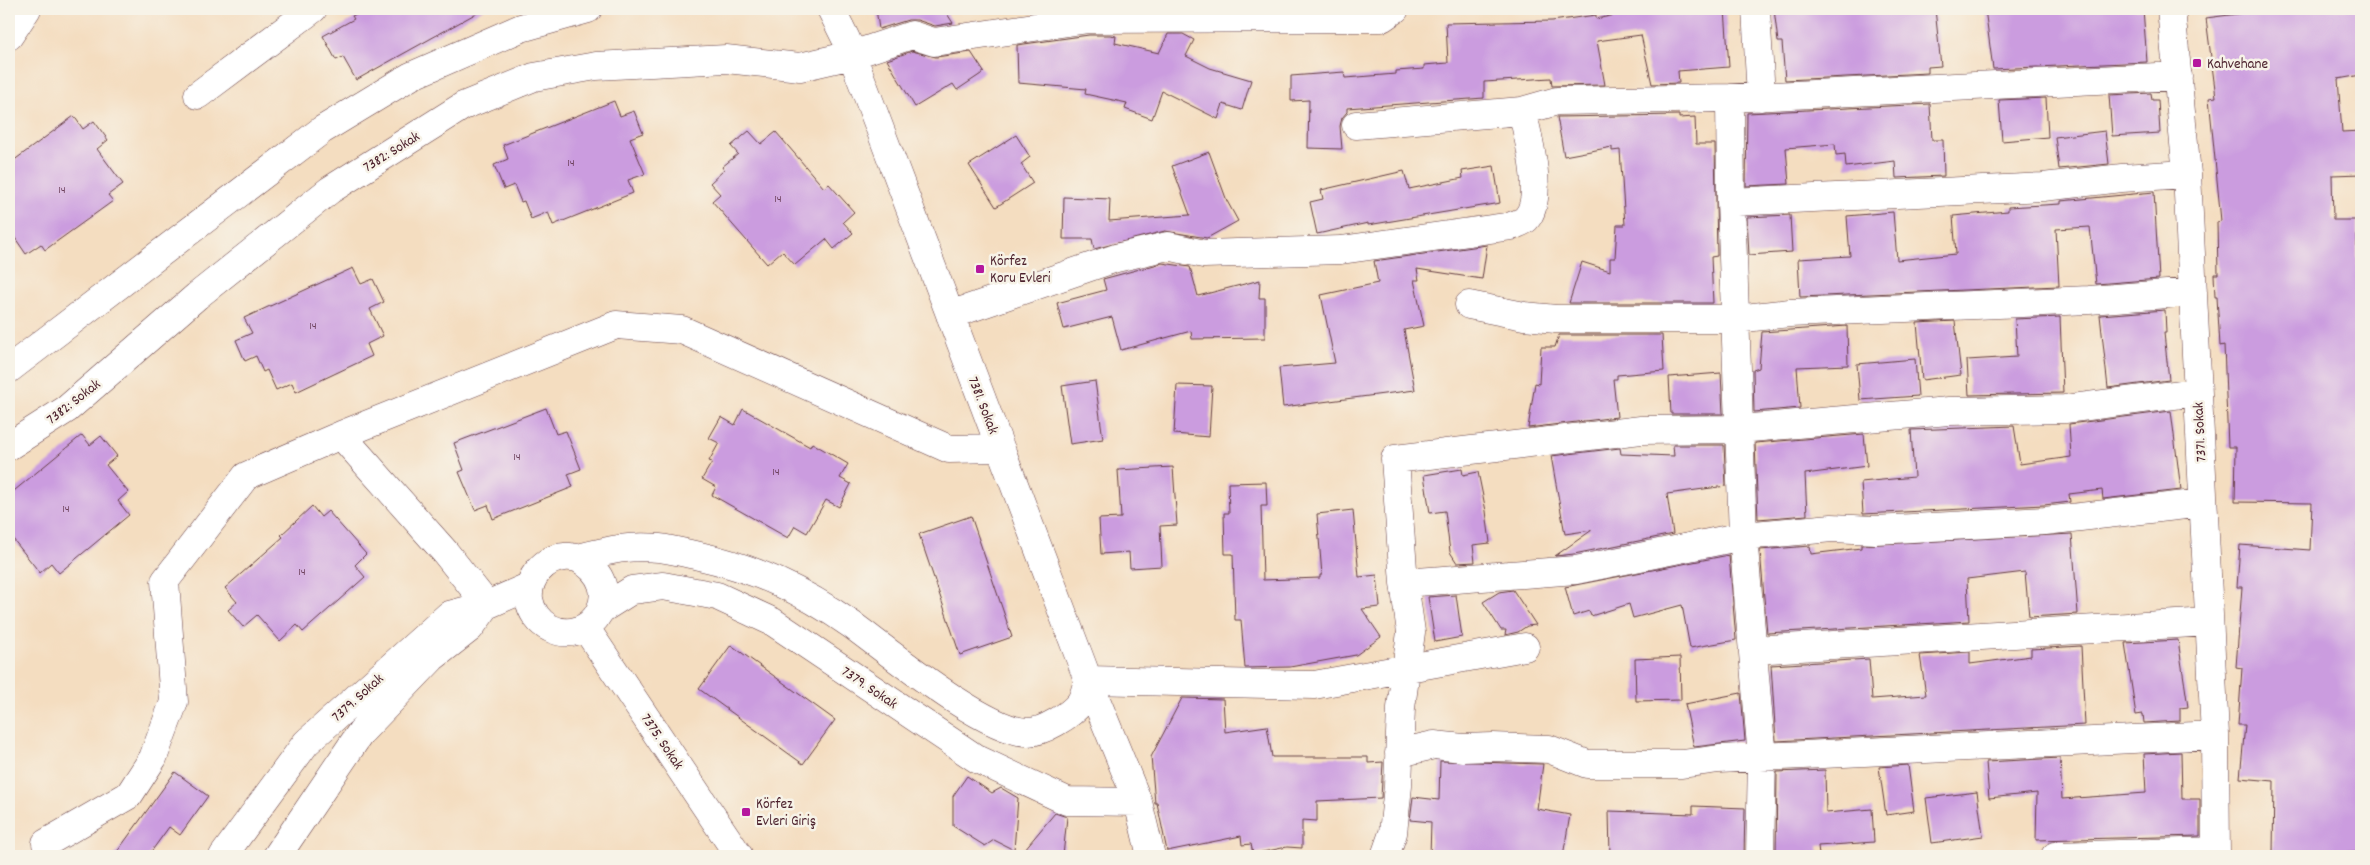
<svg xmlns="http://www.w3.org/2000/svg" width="2370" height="865" font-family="Dekko,sans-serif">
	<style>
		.building { fill: #cb9cdf }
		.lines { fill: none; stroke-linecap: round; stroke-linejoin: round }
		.minor-casing { stroke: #643c41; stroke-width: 29 }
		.minor { stroke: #fff; stroke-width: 28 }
		.poi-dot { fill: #b5179e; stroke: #f7f3e8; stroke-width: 2 }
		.labels { text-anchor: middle; stroke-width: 5; stroke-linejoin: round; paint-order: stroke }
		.number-label { font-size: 12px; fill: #6a3e58 }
		.poi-label { font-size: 15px; fill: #4a1f2b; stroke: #f7f3e8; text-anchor: start }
		.street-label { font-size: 15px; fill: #4a1f2b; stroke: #f7f3e8 }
	</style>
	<rect width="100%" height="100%" fill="#f7f3e8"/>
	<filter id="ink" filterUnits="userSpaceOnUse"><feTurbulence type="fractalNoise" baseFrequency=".02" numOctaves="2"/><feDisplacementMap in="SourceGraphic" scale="10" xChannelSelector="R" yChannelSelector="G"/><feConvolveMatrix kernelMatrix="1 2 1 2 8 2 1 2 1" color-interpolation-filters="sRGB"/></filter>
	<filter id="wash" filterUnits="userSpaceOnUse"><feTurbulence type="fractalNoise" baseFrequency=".0096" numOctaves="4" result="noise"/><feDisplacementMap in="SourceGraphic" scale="20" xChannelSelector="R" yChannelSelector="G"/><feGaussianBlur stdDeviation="1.12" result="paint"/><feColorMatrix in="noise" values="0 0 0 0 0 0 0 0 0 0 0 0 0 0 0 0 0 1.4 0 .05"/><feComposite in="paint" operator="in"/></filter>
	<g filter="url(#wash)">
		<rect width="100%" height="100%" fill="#f4ddc0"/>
		<g id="blocks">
			<path class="building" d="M 366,9 L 484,9 L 356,80 L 343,57 L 336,60 L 323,36 L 354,19 L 352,16 Z
				M 876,9 L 944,9 L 953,23 L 935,26 L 917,20 L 908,20 L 879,29 Z
				M 1644,9 L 1725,9 L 1729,67 L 1678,71 L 1679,83 L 1652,84 L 1641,35 L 1597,41 L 1605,85 L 1552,86 L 1551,78 L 1484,82 L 1484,98 L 1347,108 L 1347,112 L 1342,118 L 1340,126 L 1342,149 L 1308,148 L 1309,100 L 1291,101 L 1291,76 L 1344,72 L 1345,78 L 1396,74 L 1396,71 L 1424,69 L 1424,65 L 1448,63 L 1446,23 L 1552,21 L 1596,15 L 1596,19 Z
				M 1774,9 L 1935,9 L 1941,66 L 1928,67 L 1928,73 L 1785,80 L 1782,42 L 1778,42 Z
				M 1985,9 L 2143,9 L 2147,62 L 1993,69 Z
				M 2276,9 L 2361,9 L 2361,75 L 2338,79 L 2342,132 L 2361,131 L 2361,174 L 2332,175 L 2333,220 L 2357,220 L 2357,271 L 2361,314 L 2361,502 L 2359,502 L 2357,555 L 2361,555 L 2361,851 L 2273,854 L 2274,781 L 2240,778 L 2245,725 L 2238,725 L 2242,668 L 2236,667 L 2242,587 L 2237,587 L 2240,545 L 2310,550 L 2312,503 L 2235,502 L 2236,447 L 2228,447 L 2224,345 L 2220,346 L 2217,297 L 2215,297 L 2214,274 L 2218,274 L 2217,222 L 2221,221 L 2209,98 L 2216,97 L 2206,18 Z
				M 1168,34 L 1183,34 L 1194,40 L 1186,56 L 1210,68 L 1251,80 L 1242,110 L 1223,104 L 1218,119 L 1162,91 L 1152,119 L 1125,109 L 1127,103 L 1085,94 L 1086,89 L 1018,83 L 1017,45 L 1089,35 L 1110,35 L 1116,36 L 1115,43 L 1159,53 Z
				M 912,51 L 936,57 L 971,52 L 984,72 L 957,90 L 953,84 L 915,107 L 887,60 Z
				M 2151,93 L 2152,100 L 2158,100 L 2160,133 L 2112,136 L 2109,95 Z
				M 2046,98 L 2048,137 L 2002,141 L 1999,100 Z
				M 614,101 L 620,116 L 634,111 L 643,133 L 630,138 L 645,174 L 628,180 L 633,193 L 553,225 L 548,212 L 531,219 L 524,201 L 521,202 L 514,185 L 504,189 L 494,165 L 508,159 L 503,145 Z
				M 1930,104 L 1932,140 L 1943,140 L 1944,176 L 1896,178 L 1895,161 L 1846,167 L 1845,154 L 1836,155 L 1835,144 L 1786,148 L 1789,184 L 1746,186 L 1747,113 Z
				M 1679,115 L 1679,118 L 1695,117 L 1696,144 L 1715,144 L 1717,256 L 1711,257 L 1713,303 L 1569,303 L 1582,262 L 1610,271 L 1610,258 L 1615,258 L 1617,225 L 1625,225 L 1620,150 L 1612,151 L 1612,147 L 1564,156 L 1557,117 Z
				M 74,116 L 83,129 L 94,121 L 108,140 L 97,149 L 123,184 L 108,195 L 113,201 L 45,250 L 41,244 L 26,254 L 9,229 L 9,164 Z
				M 749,131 L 761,144 L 776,132 L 824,188 L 829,184 L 854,212 L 843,222 L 853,233 L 834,249 L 826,239 L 795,265 L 782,251 L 767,264 L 712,201 L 720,194 L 710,183 L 724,170 L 722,167 L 738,154 L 731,146 Z
				M 2105,131 L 2109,164 L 2059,169 L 2055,137 Z
				M 1016,135 L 1030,157 L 1021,164 L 1033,183 L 996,207 L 969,165 Z
				M 1209,152 L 1227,201 L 1238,221 L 1207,238 L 1165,231 L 1094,249 L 1092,239 L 1063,239 L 1064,197 L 1110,199 L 1109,221 L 1190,215 L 1172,166 Z
				M 1494,166 L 1500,203 L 1368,225 L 1368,223 L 1317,234 L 1310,202 L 1323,199 L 1321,190 L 1404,171 L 1409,189 L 1463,178 L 1462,171 Z
				M 2154,192 L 2159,279 L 2096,284 L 2090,227 L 2056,229 L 2059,286 L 1800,297 L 1798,259 L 1850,256 L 1847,216 L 1893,212 L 1897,260 L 1956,254 L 1953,216 L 2008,211 L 2008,207 L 2061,204 L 2061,201 Z
				M 1790,215 L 1792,252 L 1749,255 L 1747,217 Z
				M 1487,245 L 1482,279 L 1417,269 L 1419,280 L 1414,280 L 1424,326 L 1404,330 L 1415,390 L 1283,407 L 1279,368 L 1335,363 L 1321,295 L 1378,283 L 1374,261 Z
				M 1162,263 L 1190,267 L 1198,296 L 1260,280 L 1259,298 L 1265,298 L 1265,338 L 1192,339 L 1191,331 L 1121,350 L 1112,317 L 1064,329 L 1057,303 L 1106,290 L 1103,279 Z
				M 353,268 L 361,284 L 373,279 L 384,302 L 370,309 L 383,336 L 367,344 L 372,356 L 296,392 L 292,383 L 276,390 L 267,370 L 263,372 L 256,356 L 245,361 L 236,340 L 252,333 L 244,318 Z
				M 2165,310 L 2166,333 L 2164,333 L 2169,380 L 2108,388 L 2100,315 Z
				M 2060,317 L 2063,393 L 1969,395 L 1967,360 L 2017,357 L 2015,319 Z
				M 1955,321 L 1961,375 L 1922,380 L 1917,323 Z
				M 1847,326 L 1848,365 L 1797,367 L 1800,408 L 1754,412 L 1753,370 L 1759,368 L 1762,332 Z
				M 1559,335 L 1662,335 L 1664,371 L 1617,375 L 1617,379 L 1613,379 L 1617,417 L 1528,428 L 1535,383 L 1539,384 L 1541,347 L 1555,347 Z
				M 1915,359 L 1918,396 L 1860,400 L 1857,364 Z
				M 1721,373 L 1723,414 L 1671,414 L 1669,377 Z
				M 1095,381 L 1103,439 L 1070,444 L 1062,386 Z
				M 1177,385 L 1212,386 L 1209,437 L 1174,434 Z
				M 546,408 L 556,434 L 566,431 L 581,469 L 568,474 L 573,487 L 493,519 L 488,505 L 475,510 L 459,472 L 464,470 L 454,443 Z
				M 743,409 L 810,447 L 812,443 L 848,464 L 840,478 L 851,484 L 839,507 L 826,500 L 807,533 L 795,526 L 788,538 L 712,495 L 716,487 L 702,479 L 712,462 L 709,461 L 719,443 L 709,438 L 721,417 L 735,425 Z
				M 2171,411 L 2181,490 L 2103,499 L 2102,490 L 2069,494 L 2070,502 L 2044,505 L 1863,514 L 1861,482 L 1914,477 L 1911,430 L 2014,426 L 2020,464 L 2071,457 L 2069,424 Z
				M 1864,434 L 1867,466 L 1805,474 L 1807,515 L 1758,519 L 1755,443 Z
				M 82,435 L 90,445 L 101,436 L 117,456 L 106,465 L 128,492 L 118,501 L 129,515 L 59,573 L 51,563 L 40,573 L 9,534 L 9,495 Z
				M 1673,445 L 1724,445 L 1726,486 L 1667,494 L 1673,534 L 1574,554 L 1555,556 L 1592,530 L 1565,534 L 1551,456 L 1620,448 L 1621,454 L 1674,456 Z
				M 1173,467 L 1177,525 L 1160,526 L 1162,566 L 1130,568 L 1129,552 L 1101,554 L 1099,519 L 1121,518 L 1118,470 Z
				M 1462,469 L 1463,475 L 1478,472 L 1486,511 L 1490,543 L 1473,545 L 1475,562 L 1457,563 L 1450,552 L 1445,511 L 1430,513 L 1424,475 Z
				M 1266,482 L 1267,506 L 1261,506 L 1263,580 L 1320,578 L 1320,575 L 1322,575 L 1317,514 L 1353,510 L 1359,577 L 1377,575 L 1380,607 L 1362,609 L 1381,637 L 1356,655 L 1290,667 L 1245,668 L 1241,620 L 1235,620 L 1233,554 L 1225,554 L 1224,513 L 1229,513 L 1228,483 Z
				M 312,506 L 321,517 L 328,511 L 366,554 L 355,565 L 365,577 L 303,632 L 297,625 L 280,641 L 257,615 L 243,627 L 228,610 L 237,602 L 225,588 L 283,537 L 281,535 Z
				M 971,516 L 1012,637 L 960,655 L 919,534 Z
				M 2072,534 L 2078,614 L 2029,617 L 2025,572 L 1967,579 L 1969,621 L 1767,633 L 1760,550 L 1810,546 L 1811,554 L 1861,548 L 1861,545 Z
				M 1729,555 L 1736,640 L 1690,648 L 1682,605 L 1633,618 L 1629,604 L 1591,616 L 1589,611 L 1573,616 L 1565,587 Z
				M 1513,590 L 1536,625 L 1527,626 L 1518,632 L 1505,635 L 1506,630 L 1501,630 L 1483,602 L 1499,592 Z
				M 1456,595 L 1462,637 L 1435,642 L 1428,597 Z
				M 2178,640 L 2188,707 L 2180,708 L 2180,721 L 2144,723 L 2143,714 L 2136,715 L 2125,643 Z
				M 731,645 L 835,720 L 803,764 L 699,689 Z
				M 2081,646 L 2085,725 L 1776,741 L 1771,665 L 1869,659 L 1872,699 L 1926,695 L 1920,655 L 1970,652 L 1970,664 L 2031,656 L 2031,649 Z
				M 1680,657 L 1681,700 L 1636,701 L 1635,659 Z
				M 1741,693 L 1745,741 L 1694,747 L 1685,704 Z
				M 1182,698 L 1223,699 L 1225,732 L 1267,726 L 1272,757 L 1368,757 L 1368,763 L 1383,762 L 1381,798 L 1317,801 L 1317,821 L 1302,820 L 1302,848 L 1287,847 L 1253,854 L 1251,844 L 1242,845 L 1241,836 L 1167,851 L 1157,803 L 1155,803 L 1151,757 Z
				M 2181,752 L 2182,799 L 2200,799 L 2200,836 L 2036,840 L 2037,793 L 1989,798 L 1986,762 L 2060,758 L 2062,799 L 2146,793 L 2144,754 Z
				M 1440,761 L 1543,764 L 1537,809 L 1570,815 L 1563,856 L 1430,856 L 1431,822 L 1410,820 L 1413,797 L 1439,800 Z
				M 1908,765 L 1914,811 L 1886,815 L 1879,767 Z
				M 1825,770 L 1826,813 L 1872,809 L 1874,842 L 1818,846 L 1819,855 L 1776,856 L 1777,772 Z
				M 175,772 L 208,796 L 180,835 L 169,827 L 148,856 L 114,856 Z
				M 967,776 L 992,793 L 1001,788 L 1018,798 L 1014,850 L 994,840 L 985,846 L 953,826 L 953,796 Z
				M 1977,792 L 1983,836 L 1932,843 L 1926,798 Z
				M 1693,806 L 1745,808 L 1744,856 L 1610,856 L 1609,811 L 1693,814 Z
				M 1055,813 L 1067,817 L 1063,856 L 1019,856 Z"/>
		</g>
	</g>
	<g filter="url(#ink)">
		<use href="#blocks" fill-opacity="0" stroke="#643c41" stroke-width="1"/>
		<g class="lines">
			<g class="minor-casing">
				<path id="minor" d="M 831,9 L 846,39 L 1088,680 L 1138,802 L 1151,856
					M 1756,9 L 1761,97
					M 2171,9 L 2187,174 L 2215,735 L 2216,856
					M 9,36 L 27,9
					M 198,95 L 313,9
					M 1730,98 L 1731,202 L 1743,536 L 1762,758 L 1760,856
					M 1356,125 L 1522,111
					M 1731,202 L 2043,187 L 2122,178 L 2187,174
					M 1469,305 L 1524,316 L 1556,319 L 1736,319 L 1790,313 L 2089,300 L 2193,292
					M 950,315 L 1116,258 L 1168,246 L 1204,254 L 1341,250 L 1512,226 C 1516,224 1523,222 1526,219 C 1545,199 1528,135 1522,111 L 1557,101 L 1730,98 L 2178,76
					M 9,369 L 322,130 L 411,76 L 521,28 L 588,9
					M 9,446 L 67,409 L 197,296 L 330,190 L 463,106 L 534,77 L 596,66 L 726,59 L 800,67 L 852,55 L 912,35 L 934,42 L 1088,19 L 1382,18 L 1395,9
					M 578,558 C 632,588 590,649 550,628 C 539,623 531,611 529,599 C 527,578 544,558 565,557 C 571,556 576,559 582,557 C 609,550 630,545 659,548 C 671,549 683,553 695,555 C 755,568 802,590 852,625 C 889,652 985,731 1027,732 C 1042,733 1071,715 1080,703 C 1084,697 1086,687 1088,680
					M 1404,583 L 1576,570 L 1743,536 L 1832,528 L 1875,530 L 2045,521 L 2203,503
					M 602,609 L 632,590 L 663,586 L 717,596 L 773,622 L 977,759 L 1067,801 L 1138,802
					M 585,627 L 739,856
					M 1753,650 L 2209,622
					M 1088,680 L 1314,685 L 1525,647
					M 1399,753 L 1434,745 L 1463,748 L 1493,747 L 1549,749 L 1587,764 L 1682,764 L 1719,759 L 2215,735
					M 46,843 L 129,795 L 153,758 L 174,702 L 165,581 L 246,476 L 341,435 L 616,325 L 682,330 L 949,449 L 1000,448
					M 223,856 L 306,743 L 449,615 L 487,605 L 530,586
					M 277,856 L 361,732 L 433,657 L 470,628 L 487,605 L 445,552 L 341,435
					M 1385,856 L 1393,833 L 1398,786 L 1401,708 L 1411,632 L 1404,583 L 1395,459 L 1641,430 L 1739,429 L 1949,411 L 2065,409 L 2197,392
					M 2055,856 L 2216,851"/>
			</g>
			<use href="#minor" class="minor"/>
		</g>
	</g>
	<g class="poi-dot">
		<rect x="2192" y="58" width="10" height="10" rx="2.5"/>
		<rect x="975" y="264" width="10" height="10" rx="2.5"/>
		<rect x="741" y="807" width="10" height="10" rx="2.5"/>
	</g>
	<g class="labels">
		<g class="number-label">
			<text x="571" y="166">14</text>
			<text x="62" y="193">14</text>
			<text x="778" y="202">14</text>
			<text x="313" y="329">14</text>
			<text x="517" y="460">14</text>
			<text x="776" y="475">14</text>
			<text x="66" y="512">14</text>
			<text x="302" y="575">14</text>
		</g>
		<g class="poi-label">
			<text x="2207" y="68">Kahvehane</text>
			<text x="990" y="265">Körfez<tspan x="990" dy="17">Koru Evleri</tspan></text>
			<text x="756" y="808">Körfez<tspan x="756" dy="17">Evleri Giriş</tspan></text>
		</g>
		<g class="street-label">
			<text transform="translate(391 151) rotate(-32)" y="5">7382: Sokak</text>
			<text transform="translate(73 401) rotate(-38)" y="5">7382: Sokak</text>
			<text transform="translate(984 405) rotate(69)" y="5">7381. Sokak</text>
			<text transform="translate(2199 432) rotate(-93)" y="5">7371. Sokak</text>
			<text transform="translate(870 687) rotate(34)" y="5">7379. Sokak</text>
			<text transform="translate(357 697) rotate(-42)" y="5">7379. Sokak</text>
			<text transform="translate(663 741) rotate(56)" y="5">7375. Sokak</text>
		</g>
	</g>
	<rect width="2370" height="865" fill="none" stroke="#f7f3e8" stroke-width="30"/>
</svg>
